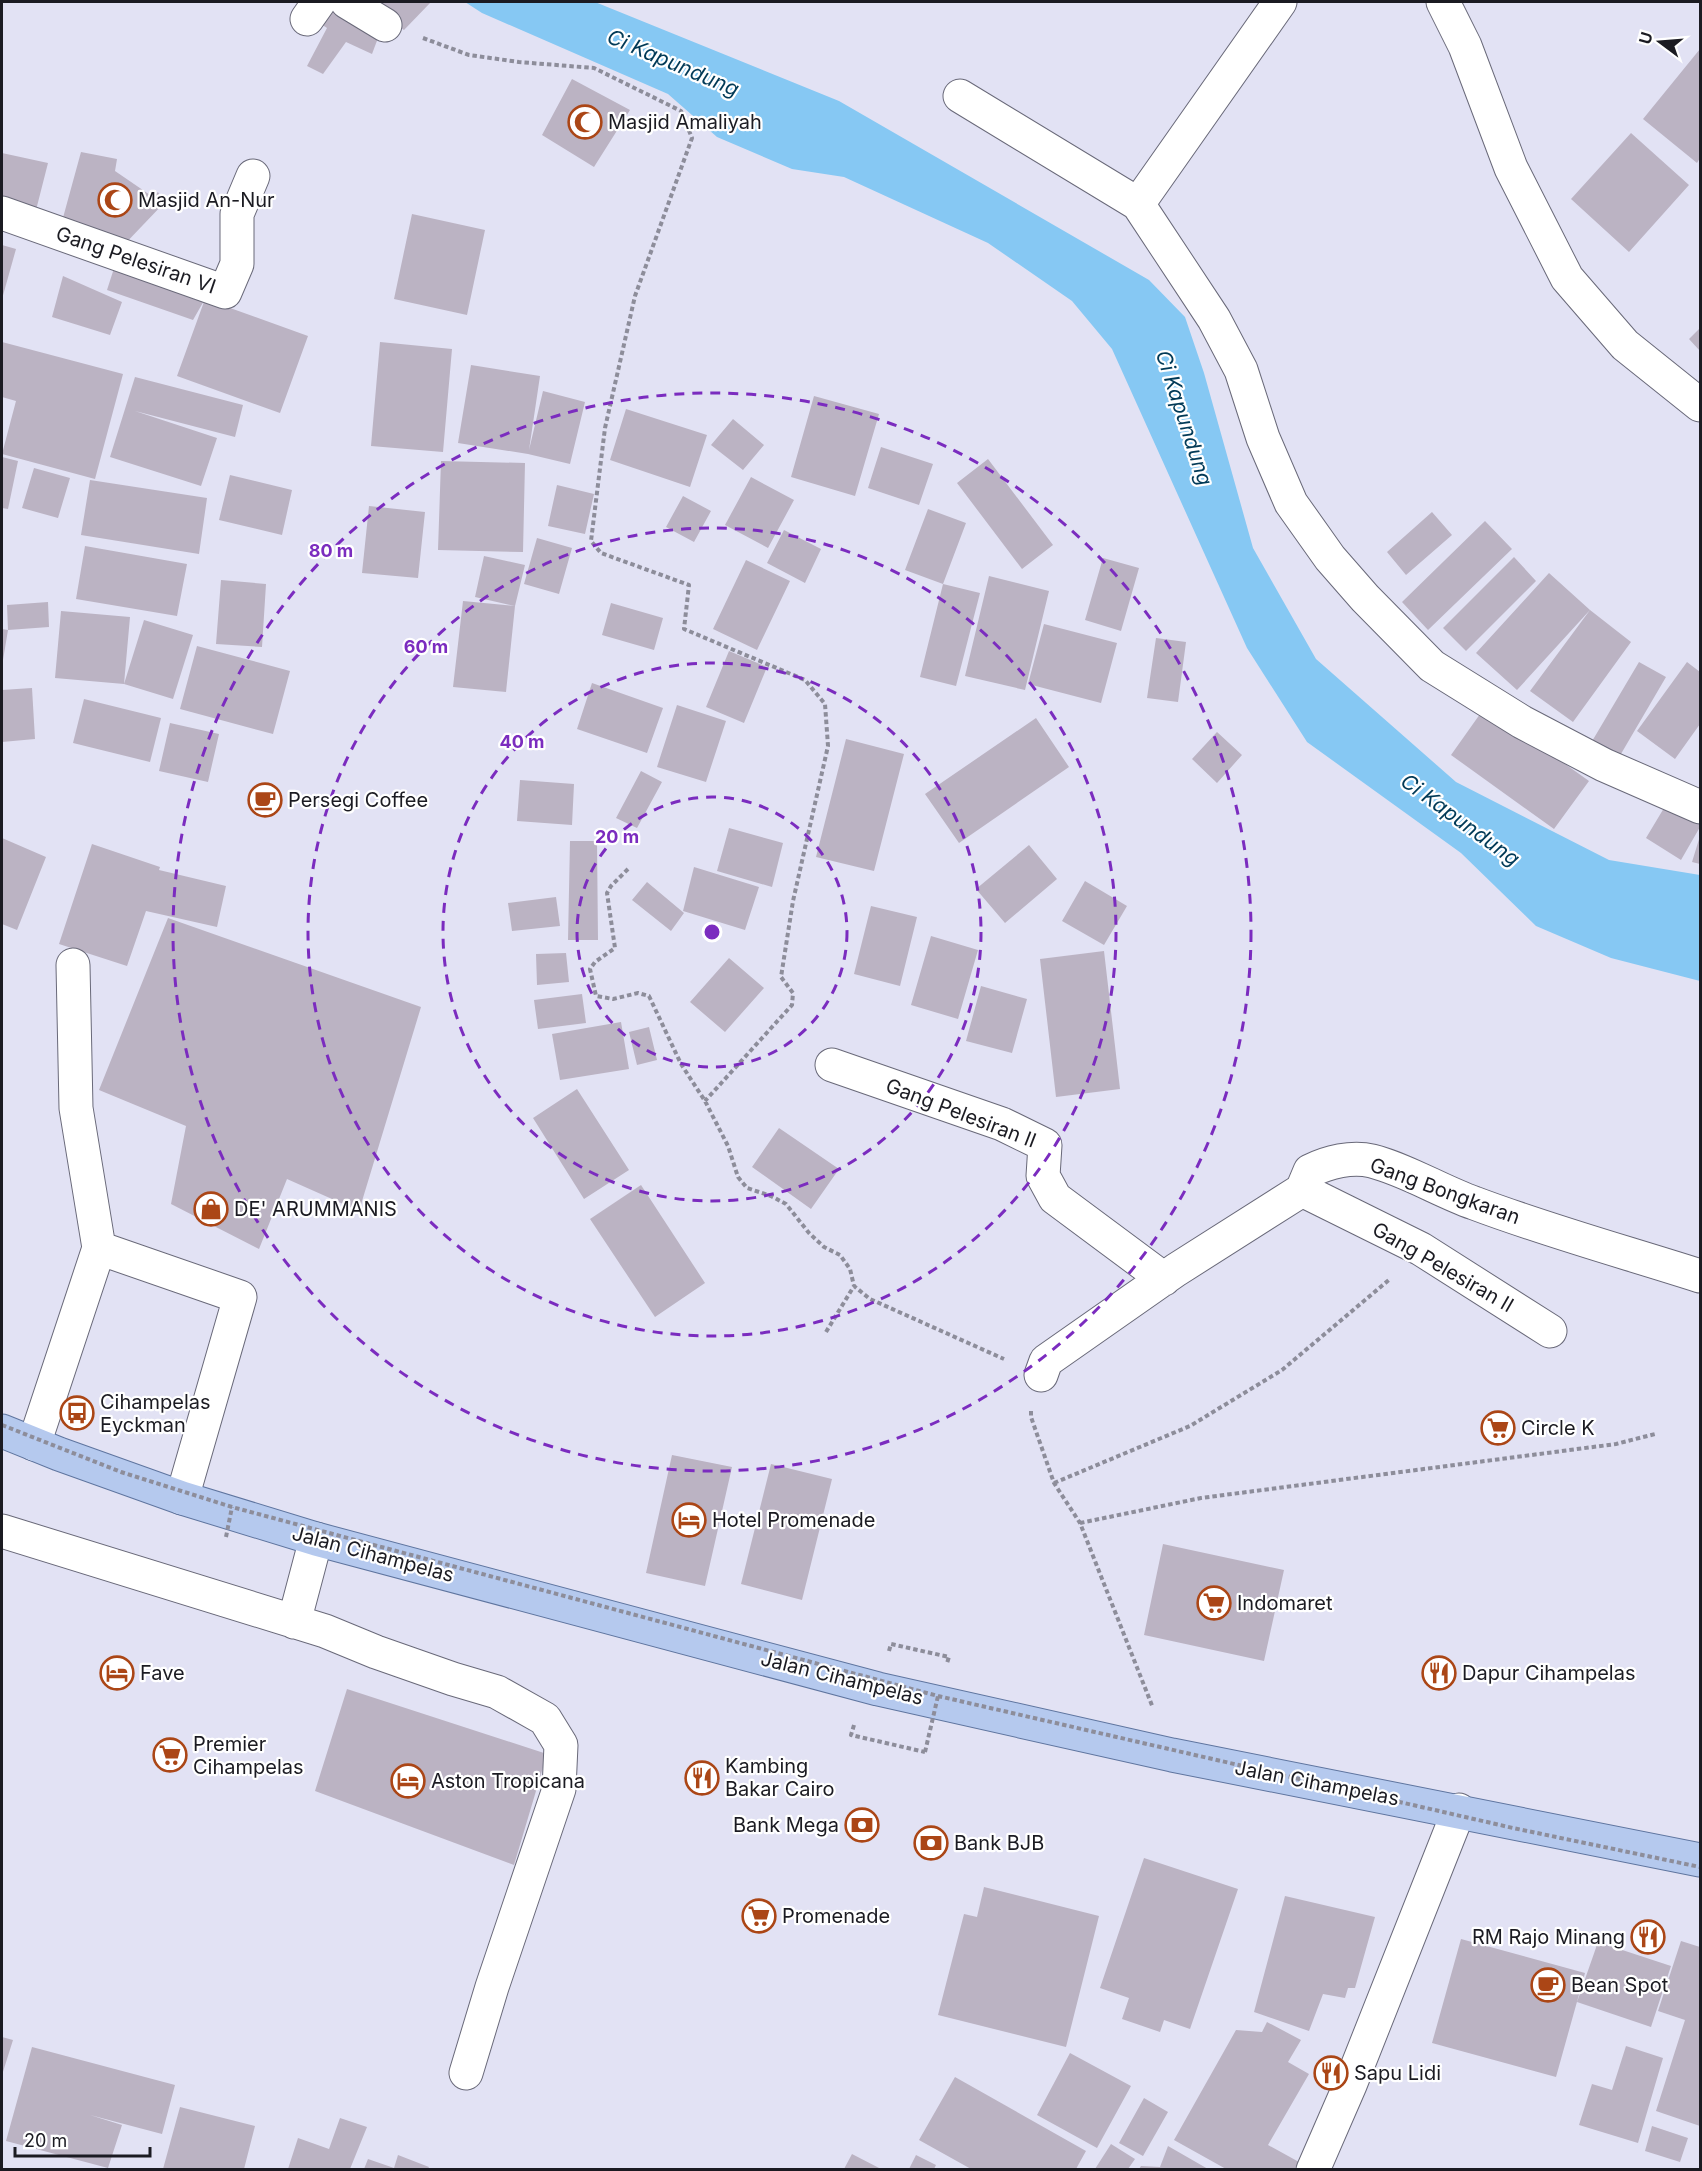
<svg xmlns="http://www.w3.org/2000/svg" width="1702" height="2171" font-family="Inter,sans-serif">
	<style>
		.water { fill: #86c8f3 }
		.building { fill: #bbb3c3 }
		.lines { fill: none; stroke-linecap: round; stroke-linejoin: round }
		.minor-casing { stroke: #696979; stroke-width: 35 }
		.major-casing { stroke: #5f759f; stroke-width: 35 }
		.path { stroke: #8d8d9a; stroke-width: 4; stroke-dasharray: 4.5 3; stroke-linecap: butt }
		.minor { stroke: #fff; stroke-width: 33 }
		.major { stroke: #b5c9ee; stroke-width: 33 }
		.path-bridge { stroke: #8d8d9a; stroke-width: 4; stroke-dasharray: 4.5 3; stroke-linecap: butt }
		.ring { fill: none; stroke: #7b2cbf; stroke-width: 3; stroke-dasharray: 10 8 }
		.labels { text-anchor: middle; stroke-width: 4.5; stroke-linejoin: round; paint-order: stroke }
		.poi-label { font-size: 20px; fill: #1b1b22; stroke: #fff; text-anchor: start }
		.street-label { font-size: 20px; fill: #1b1b22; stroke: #fff }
		.water-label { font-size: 21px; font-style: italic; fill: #013a57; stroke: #fff }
		.centre { fill: #7b2cbf; stroke: #fff; stroke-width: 3 }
		.ring-label { font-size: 18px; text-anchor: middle; font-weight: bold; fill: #7b2cbf; stroke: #fff; stroke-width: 4.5; stroke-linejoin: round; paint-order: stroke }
	</style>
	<rect width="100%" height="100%" fill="#e2e2f4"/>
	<path class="water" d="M 465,2 L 595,2 L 839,101 L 1149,280 L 1185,317 L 1204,373 L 1253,548 L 1316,659 L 1456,782 L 1609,860 L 1700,875 L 1700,981 L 1611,958 L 1536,926 L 1461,853 L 1307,742 L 1247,648 L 1112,349 L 1072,301 L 988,243 L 844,177 L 792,169 L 717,137 L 668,94 L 482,13 Z"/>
	<path class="building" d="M 327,2 L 381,30 L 372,54 L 346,42 L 323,74 L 307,66 L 327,28 L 315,20 Z
		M 360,2 L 431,2 L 404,30 Z
		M 1700,49 L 1700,158 L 1697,163 L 1643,119 Z
		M 572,79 L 630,110 L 594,167 L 542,135 Z
		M 1631,133 L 1689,185 L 1629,252 L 1571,199 Z
		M 81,152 L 117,159 L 115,171 L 153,197 L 158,192 L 164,203 L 121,248 L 61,225 Z
		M 2,153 L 48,163 L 34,218 L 2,207 Z
		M 412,214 L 485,230 L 467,315 L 394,299 Z
		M 2,245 L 16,249 L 2,299 Z
		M 117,259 L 205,299 L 308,336 L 280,413 L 177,376 L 205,299 L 193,320 L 107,290 Z
		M 63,276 L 122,302 L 110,335 L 52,317 Z
		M 1700,328 L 1700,351 L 1689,339 Z
		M 2,342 L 123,374 L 95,479 L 2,454 L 16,401 L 2,397 Z
		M 380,342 L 452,349 L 443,452 L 371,446 Z
		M 471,365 L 540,376 L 529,450 L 543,391 L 585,402 L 570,464 L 528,454 L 458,443 Z
		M 135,377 L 243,405 L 235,437 L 135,411 L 217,438 L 201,486 L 110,457 Z
		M 814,396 L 879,414 L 855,496 L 791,477 Z
		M 626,409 L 707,435 L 690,487 L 610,460 Z
		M 733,419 L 764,445 L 743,470 L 711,445 Z
		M 881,447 L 933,464 L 919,505 L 868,488 Z
		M 2,457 L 18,461 L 8,509 L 2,508 Z
		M 988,459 L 1053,545 L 1022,569 L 957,483 Z
		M 441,461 L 525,463 L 523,552 L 438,550 Z
		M 34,468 L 70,478 L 58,518 L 22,508 Z
		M 230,475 L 292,490 L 282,535 L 219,520 Z
		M 751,477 L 794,500 L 768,548 L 725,525 Z
		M 90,480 L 207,498 L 199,554 L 81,535 Z
		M 557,485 L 594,494 L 585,534 L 548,526 Z
		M 683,496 L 711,511 L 694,542 L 666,527 Z
		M 369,506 L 425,512 L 418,578 L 362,573 Z
		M 928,509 L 966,523 L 943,584 L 905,570 Z
		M 1432,512 L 1452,535 L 1406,575 L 1387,552 Z
		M 1485,521 L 1512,549 L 1428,630 L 1402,602 Z
		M 784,530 L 821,549 L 805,583 L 767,563 Z
		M 537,538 L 572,548 L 559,594 L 524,584 Z
		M 85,546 L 187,564 L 177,616 L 76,599 Z
		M 484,556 L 525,565 L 515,606 L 506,692 L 453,687 L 463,601 L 515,606 L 475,597 Z
		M 1514,557 L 1536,581 L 1466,651 L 1443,628 Z
		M 1103,558 L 1139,568 L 1121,631 L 1085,620 Z
		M 746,560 L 790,581 L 757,650 L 713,629 Z
		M 1549,573 L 1590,610 L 1631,642 L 1573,722 L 1530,691 L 1590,610 L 1517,690 L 1476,653 Z
		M 989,576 L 1049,591 L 1025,690 L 965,676 Z
		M 221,580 L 266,584 L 262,647 L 216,644 Z
		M 943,584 L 980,593 L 956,686 L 920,677 Z
		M 48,602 L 49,627 L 8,630 L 2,666 L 2,629 L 8,630 L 7,605 Z
		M 611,603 L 663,618 L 654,650 L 602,635 Z
		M 61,611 L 130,617 L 124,684 L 144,620 L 193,635 L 173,699 L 124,684 L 55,678 Z
		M 1044,624 L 1117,643 L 1101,703 L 1028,684 Z
		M 1156,638 L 1186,642 L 1178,702 L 1147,698 Z
		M 197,646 L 290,671 L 273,734 L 180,709 Z
		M 729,651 L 767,667 L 744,723 L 706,707 Z
		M 1639,662 L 1666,677 L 1618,759 L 1591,743 Z
		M 1687,662 L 1700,672 L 1700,724 L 1675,759 L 1637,731 Z
		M 592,683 L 663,708 L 647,753 L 577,729 Z
		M 32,688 L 35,739 L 2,742 L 2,690 Z
		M 84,699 L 161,718 L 150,762 L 73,743 Z
		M 677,705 L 726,721 L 706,782 L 657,767 Z
		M 1485,707 L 1589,781 L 1554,829 L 1451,755 Z
		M 1036,718 L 1069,767 L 959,843 L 925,794 Z
		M 170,723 L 219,734 L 208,782 L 159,771 Z
		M 1217,732 L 1242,755 L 1217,783 L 1192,759 Z
		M 846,739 L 904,754 L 874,871 L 816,857 Z
		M 641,771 L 662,782 L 637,828 L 616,818 Z
		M 520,780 L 574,784 L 572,825 L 517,821 Z
		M 1670,798 L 1700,816 L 1700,827 L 1681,860 L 1646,838 Z
		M 729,828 L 783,843 L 772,887 L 717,871 Z
		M 1700,836 L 1700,864 L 1692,862 Z
		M 2,838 L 46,857 L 17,930 L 2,924 Z
		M 570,841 L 597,841 L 598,940 L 568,940 Z
		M 92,844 L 160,867 L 159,870 L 226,886 L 217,927 L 146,911 L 127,966 L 59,944 Z
		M 1029,845 L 1057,879 L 1005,923 L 976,889 Z
		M 694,867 L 759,887 L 745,930 L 683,911 Z
		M 1085,881 L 1127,906 L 1104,945 L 1062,921 Z
		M 647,882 L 684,913 L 671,931 L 632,900 Z
		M 556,897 L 560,926 L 512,931 L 508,903 Z
		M 871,906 L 917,917 L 900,986 L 854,974 Z
		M 168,918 L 421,1007 L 359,1211 L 287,1179 L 259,1249 L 171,1204 L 186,1126 L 99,1090 Z
		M 931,936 L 978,950 L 958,1019 L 911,1005 Z
		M 1104,951 L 1120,1089 L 1056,1097 L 1040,959 Z
		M 566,953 L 569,982 L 537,985 L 536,954 Z
		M 729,958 L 764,988 L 725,1032 L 690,1002 Z
		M 981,986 L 1027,999 L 1012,1053 L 966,1041 Z
		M 582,994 L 586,1023 L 538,1029 L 534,1000 Z
		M 621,1022 L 629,1069 L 560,1080 L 552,1034 Z
		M 649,1027 L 657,1060 L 637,1065 L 629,1032 Z
		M 577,1089 L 629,1170 L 584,1199 L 533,1118 Z
		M 779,1128 L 839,1169 L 811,1209 L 752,1167 Z
		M 641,1185 L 705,1283 L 655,1317 L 590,1219 Z
		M 672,1455 L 732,1467 L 705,1586 L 646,1573 Z
		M 771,1464 L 832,1479 L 802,1600 L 741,1584 Z
		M 1163,1544 L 1284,1570 L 1264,1661 L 1144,1635 Z
		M 347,1689 L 547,1754 L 514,1865 L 315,1791 Z
		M 1144,1858 L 1238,1889 L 1190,2029 L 1164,2020 L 1160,2032 L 1122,2019 L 1129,1998 L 1100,1988 Z
		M 984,1887 L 1099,1916 L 1066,2047 L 938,2015 L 964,1914 L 977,1917 Z
		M 1285,1896 L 1375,1917 L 1355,1988 L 1348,1988 L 1345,1998 L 1323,1994 L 1309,2031 L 1254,2012 Z
		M 1461,1939 L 1585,1973 L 1556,2077 L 1432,2043 Z
		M 1681,1941 L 1700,1947 L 1700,2126 L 1656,2111 L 1685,2020 L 1658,2011 Z
		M 1598,1942 L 1671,1966 L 1651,2027 L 1577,2002 Z
		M 1267,2022 L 1301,2040 L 1288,2062 L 1309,2074 L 1268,2145 L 1299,2162 L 1295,2169 L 1226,2169 L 1174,2140 L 1236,2030 L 1262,2032 Z
		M 2,2037 L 13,2040 L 2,2075 Z
		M 1626,2046 L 1663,2058 L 1638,2143 L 1579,2125 L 1592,2084 L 1612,2090 Z
		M 32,2047 L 175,2085 L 162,2134 L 90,2115 L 122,2125 L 108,2168 L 6,2141 Z
		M 1070,2053 L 1131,2086 L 1097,2148 L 1037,2115 Z
		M 955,2077 L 1086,2151 L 1076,2169 L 971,2169 L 919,2140 Z
		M 1144,2098 L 1168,2112 L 1143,2156 L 1119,2143 Z
		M 180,2107 L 255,2126 L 244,2169 L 163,2169 Z
		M 340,2118 L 367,2127 L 350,2169 L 288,2169 L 298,2138 L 329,2149 Z
		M 1652,2126 L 1688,2138 L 1680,2162 L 1645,2151 Z
		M 1111,2144 L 1135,2159 L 1128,2169 L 1095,2169 Z
		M 1168,2146 L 1208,2169 L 1139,2169 L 1141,2166 L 1160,2167 Z
		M 852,2154 L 881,2169 L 844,2169 Z
		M 398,2155 L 429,2167 L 428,2169 L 364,2169 L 368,2159 L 394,2168 Z
		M 916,2155 L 936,2165 L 934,2169 L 909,2169 Z"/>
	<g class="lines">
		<g class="minor-casing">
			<path id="minor" d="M 347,2 L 385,25
				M 1443,2 L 1465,46 L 1511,168 L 1567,278 L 1625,345 L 1700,405
				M 307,19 L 319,2
				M 960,96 L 1138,204 L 1214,319 L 1241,370 L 1263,438 L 1291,503 L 1330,558 L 1365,598 L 1432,666 L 1522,722 L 1604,765 L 1700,807
				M 1138,204 L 1280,2
				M 2,213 L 225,292 L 237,264 L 237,214 L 253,176
				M 73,965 L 76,1108 L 99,1248 L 240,1297 L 182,1498
				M 832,1065 L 1002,1124 L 1045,1145 L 1043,1176 L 1055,1198 L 1164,1279
				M 1302,1190 L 1421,1249 L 1550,1331
				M 1041,1375 L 1046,1361 L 1176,1270 L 1302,1190 L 1310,1171 C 1328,1162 1352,1156 1372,1161 C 1407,1170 1440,1191 1474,1203 C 1548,1231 1625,1252 1700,1276
				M 34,1444 L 99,1248
				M 2,1531 L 325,1631 L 376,1652 L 453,1679 L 497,1692 L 545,1719 L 561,1745 L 559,1789 L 492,1987 L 466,2073
				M 294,1622 L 316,1539
				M 1313,2170 L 1350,2085 L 1459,1810"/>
		</g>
		<g class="major-casing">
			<path id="major" d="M 2,1431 L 59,1454 L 182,1498 L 316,1539 L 878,1689 L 1172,1755 L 1700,1860"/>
		</g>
		<path class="path" d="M 423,38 L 469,55 L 519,62 L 594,68 L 681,111 L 692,138 L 635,296 L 605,428 L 591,541 L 601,553 L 689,585 L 684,629 L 805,680 L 825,704 L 828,746 L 793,901 L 781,977 L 793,993 L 792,1005 L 705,1101
			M 628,869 L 611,886 L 607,893 L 615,948 L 595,962 L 590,969 L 596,996 L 613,999 L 638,993 L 649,996 L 681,1064 L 705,1101 L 728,1146 L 738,1177 L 747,1188 L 771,1196 L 786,1204 L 809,1233 L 824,1247 L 840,1255 L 850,1269 L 854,1286
			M 826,1332 L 854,1286 L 870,1299 L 1004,1359
			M 1031,1411 L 1031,1417 L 1054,1483 L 1080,1523 L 1153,1708
			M 1054,1483 L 1190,1426 L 1282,1370 L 1390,1279
			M 1080,1523 L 1201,1498 L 1616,1444 L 1655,1434
			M 889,1651 L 891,1644 L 949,1657 L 947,1663
			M 854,1725 L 851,1735 L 925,1752"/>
		<use href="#minor" class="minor"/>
		<use href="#major" class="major"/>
		<path class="path-bridge" d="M 2,1425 L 121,1472 L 232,1507 L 938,1696 L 1513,1828 L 1700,1867
			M 226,1537 L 232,1507
			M 925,1752 L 938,1696"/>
	</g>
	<g class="ring">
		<circle cx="712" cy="932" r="135"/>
		<circle cx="712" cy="932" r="269"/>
		<circle cx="712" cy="932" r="404"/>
		<circle cx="712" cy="932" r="539"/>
	</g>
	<defs>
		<g id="mosque-ring" transform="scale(1.725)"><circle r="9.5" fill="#fff" stroke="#ab4616" stroke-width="1.5"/><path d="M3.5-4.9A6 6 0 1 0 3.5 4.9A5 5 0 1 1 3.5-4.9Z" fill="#ab4616"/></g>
		<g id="cafe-ring" transform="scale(1.725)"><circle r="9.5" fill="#fff" stroke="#ab4616" stroke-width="1.5"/><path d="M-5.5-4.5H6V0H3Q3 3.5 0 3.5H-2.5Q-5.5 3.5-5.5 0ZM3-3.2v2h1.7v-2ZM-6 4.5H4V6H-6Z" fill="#ab4616"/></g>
		<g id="shop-ring" transform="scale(1.725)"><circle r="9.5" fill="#fff" stroke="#ab4616" stroke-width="1.5"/><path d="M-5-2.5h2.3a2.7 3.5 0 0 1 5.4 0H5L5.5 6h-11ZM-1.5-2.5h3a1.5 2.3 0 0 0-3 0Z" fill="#ab4616"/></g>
		<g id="bus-ring" transform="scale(1.725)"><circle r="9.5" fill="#fff" stroke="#ab4616" stroke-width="1.5"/><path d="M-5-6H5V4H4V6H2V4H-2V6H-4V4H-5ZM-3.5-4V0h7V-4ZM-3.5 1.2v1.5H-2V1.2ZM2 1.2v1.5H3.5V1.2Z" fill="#ab4616"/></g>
		<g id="supermarket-ring" transform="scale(1.725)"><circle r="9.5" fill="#fff" stroke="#ab4616" stroke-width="1.5"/><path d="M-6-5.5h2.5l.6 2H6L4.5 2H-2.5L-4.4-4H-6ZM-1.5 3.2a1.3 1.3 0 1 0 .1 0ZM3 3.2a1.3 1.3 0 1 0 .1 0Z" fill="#ab4616"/></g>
		<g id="hotel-ring" transform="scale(1.725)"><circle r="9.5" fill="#fff" stroke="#ab4616" stroke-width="1.5"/><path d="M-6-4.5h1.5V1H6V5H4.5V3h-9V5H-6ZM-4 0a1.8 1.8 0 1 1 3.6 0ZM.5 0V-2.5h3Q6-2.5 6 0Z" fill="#ab4616"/></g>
		<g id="restaurant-ring" transform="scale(1.725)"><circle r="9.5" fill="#fff" stroke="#ab4616" stroke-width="1.5"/><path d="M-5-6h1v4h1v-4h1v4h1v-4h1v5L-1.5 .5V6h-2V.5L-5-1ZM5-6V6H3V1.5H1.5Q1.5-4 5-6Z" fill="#ab4616"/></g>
		<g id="bank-ring" transform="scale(1.725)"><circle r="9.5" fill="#fff" stroke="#ab4616" stroke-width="1.5"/><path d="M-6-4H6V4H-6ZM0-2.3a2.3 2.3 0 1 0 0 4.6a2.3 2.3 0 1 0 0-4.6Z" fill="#ab4616"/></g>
	</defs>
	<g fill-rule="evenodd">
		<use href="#mosque-ring" x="585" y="122"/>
		<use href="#mosque-ring" x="115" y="200"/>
		<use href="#cafe-ring" x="265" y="800"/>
		<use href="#shop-ring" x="211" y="1209"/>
		<use href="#bus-ring" x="77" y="1413"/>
		<use href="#supermarket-ring" x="1498" y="1428"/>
		<use href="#hotel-ring" x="689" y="1520"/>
		<use href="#supermarket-ring" x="1214" y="1603"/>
		<use href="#hotel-ring" x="117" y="1673"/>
		<use href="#restaurant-ring" x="1439" y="1673"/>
		<use href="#supermarket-ring" x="170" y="1755"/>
		<use href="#restaurant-ring" x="702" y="1778"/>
		<use href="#hotel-ring" x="408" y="1781"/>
		<use href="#bank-ring" x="862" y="1825"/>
		<use href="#bank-ring" x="931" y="1843"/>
		<use href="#supermarket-ring" x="759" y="1916"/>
		<use href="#restaurant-ring" x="1648" y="1937"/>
		<use href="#cafe-ring" x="1548" y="1985"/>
		<use href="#restaurant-ring" x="1331" y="2073"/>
	</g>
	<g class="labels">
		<g class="poi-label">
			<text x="608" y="129">Masjid Amaliyah</text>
			<text x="138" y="207">Masjid An-Nur</text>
			<text x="288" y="807">Persegi Coffee</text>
			<text x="234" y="1216">DE' ARUMMANIS</text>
			<text x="100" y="1409">Cihampelas<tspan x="100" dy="23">Eyckman</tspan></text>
			<text x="1521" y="1435">Circle K</text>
			<text x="712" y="1527">Hotel Promenade</text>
			<text x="1237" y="1610">Indomaret</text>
			<text x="140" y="1680">Fave</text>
			<text x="1462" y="1680">Dapur Cihampelas</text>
			<text x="193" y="1751">Premier<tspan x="193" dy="23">Cihampelas</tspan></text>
			<text x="725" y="1773">Kambing<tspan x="725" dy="23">Bakar Cairo</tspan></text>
			<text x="431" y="1788">Aston Tropicana</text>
			<text x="839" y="1832" text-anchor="end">Bank Mega</text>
			<text x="954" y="1850">Bank BJB</text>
			<text x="782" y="1923">Promenade</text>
			<text x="1625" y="1944" text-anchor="end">RM Rajo Minang</text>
			<text x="1571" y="1992">Bean Spot</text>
			<text x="1354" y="2080">Sapu Lidi</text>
		</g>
		<g class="street-label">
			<text transform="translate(136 260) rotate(19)" y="7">Gang Pelesiran VI</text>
			<text transform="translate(961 1113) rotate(21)" y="7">Gang Pelesiran II</text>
			<text transform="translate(1445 1191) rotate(20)" y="7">Gang Bongkaran</text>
			<text transform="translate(1443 1267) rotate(30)" y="7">Gang Pelesiran II</text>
			<text transform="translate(373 1554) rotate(15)" y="7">Jalan Cihampelas</text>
			<text transform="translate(842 1678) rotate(14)" y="7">Jalan Cihampelas</text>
			<text transform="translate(1317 1783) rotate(11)" y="7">Jalan Cihampelas</text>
		</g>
		<g class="water-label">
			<text transform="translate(673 63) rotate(23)" y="7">Ci Kapundung</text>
			<text transform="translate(1184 418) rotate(72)" y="7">Ci Kapundung</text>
			<text transform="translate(1460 820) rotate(36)" y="7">Ci Kapundung</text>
		</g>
	</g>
	<circle cx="712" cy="932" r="9" class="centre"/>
	<g class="ring-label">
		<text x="331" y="557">80 m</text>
		<text x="426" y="653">60 m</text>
		<text x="522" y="748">40 m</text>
		<text x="617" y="843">20 m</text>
	</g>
	<rect width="1702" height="2171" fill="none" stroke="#1b1b22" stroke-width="6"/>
	<g transform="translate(1660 42) rotate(286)" stroke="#ffffff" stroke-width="4.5" paint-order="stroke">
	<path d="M0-4.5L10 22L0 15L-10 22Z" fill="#1b1b22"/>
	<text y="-9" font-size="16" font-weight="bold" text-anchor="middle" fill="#1b1b22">U</text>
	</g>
	<path d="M15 2147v9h135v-9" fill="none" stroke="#1b1b22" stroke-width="3"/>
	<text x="24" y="2147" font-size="18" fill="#1b1b22" stroke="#ffffff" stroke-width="4.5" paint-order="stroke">20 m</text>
</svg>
